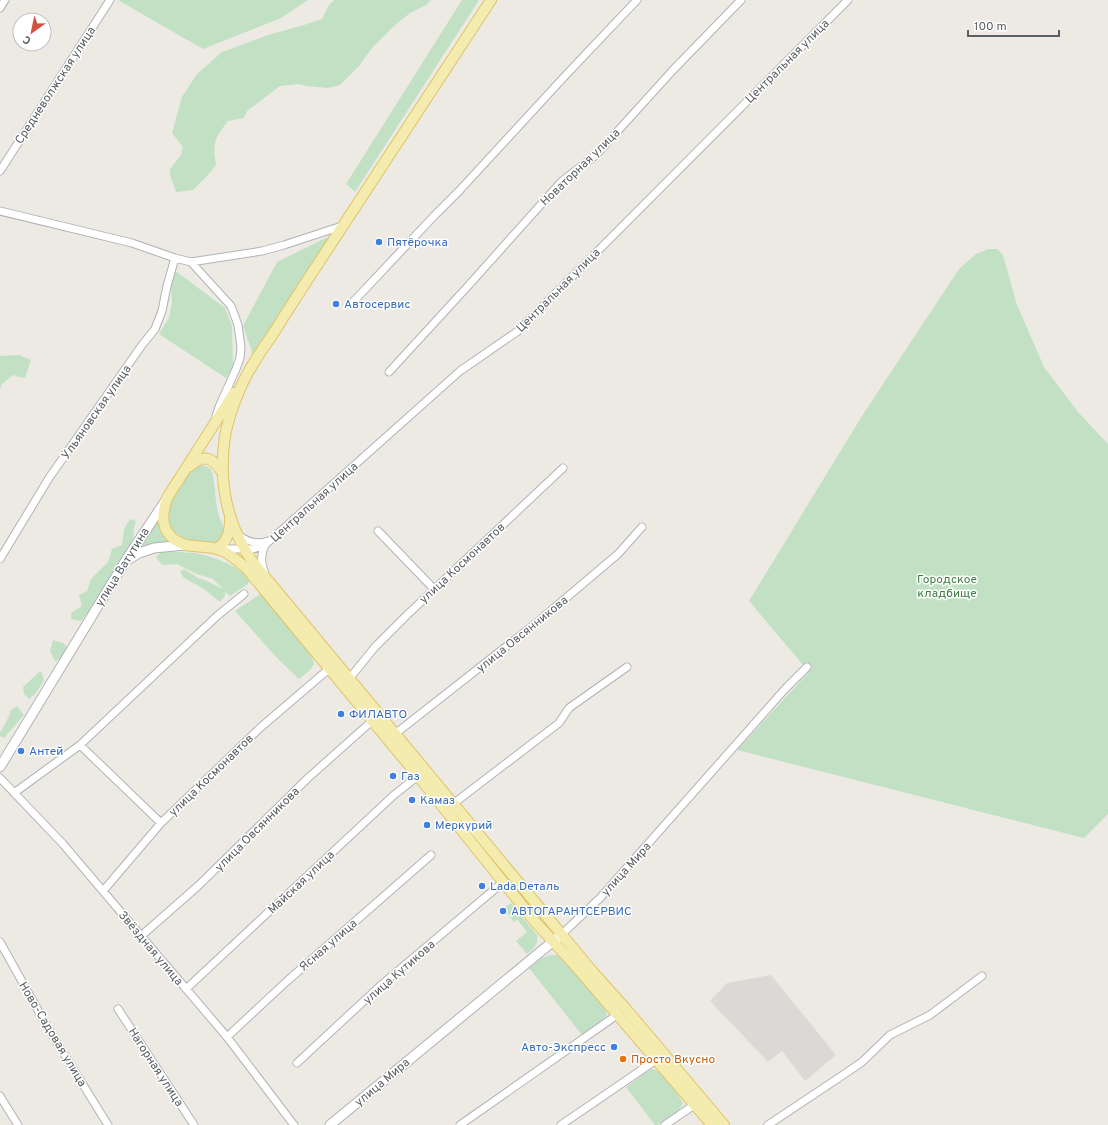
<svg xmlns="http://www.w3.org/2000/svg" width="1108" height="1125" font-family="Overpass,sans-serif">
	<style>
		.industrial { fill: #dbd9d5 }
		.green { fill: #c2e0c4 }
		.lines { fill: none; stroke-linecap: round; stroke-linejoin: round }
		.street-casing { stroke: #b0b3b6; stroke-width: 9 }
		.secondary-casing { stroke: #afb2b6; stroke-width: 11 }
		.primary-casing { stroke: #dfc369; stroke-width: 12 }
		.street { stroke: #fff; stroke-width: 7 }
		.secondary { stroke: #fff; stroke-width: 9 }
		.primary { stroke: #f4ecaf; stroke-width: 10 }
		.shop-dot { fill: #3f7fe0; stroke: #fff; stroke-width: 1.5 }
		.food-dot { fill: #e8710a; stroke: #fff; stroke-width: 1.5 }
		.labels { text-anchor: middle; stroke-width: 3; stroke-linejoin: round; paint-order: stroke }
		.street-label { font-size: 12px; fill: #5b5e62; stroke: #fff }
		.shop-label { font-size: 12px; fill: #366cbe; stroke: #fff; text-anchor: start }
		.park-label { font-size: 12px; fill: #3f7d44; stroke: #fff }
		.food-label { font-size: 12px; fill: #c56008; stroke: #fff; text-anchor: start }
	</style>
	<rect width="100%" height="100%" fill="#eceae3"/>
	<path class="industrial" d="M 771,975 L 836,1055 L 805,1081 L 782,1051 L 768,1062 L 710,1001 L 727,983 Z"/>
	<path class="green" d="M 118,0 L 308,0 L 281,18 L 203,49 Z
		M 334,0 L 431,0 L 426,5 L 410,13 L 393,27 L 372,48 L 359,66 L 340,85 L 328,88 L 307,86 L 298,84 L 280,86 L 247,111 L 244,118 L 228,121 C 215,138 212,142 216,165 L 207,176 L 193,190 L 176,192 L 170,175 L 170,169 L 181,155 L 183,147 L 172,133 L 182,97 L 197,74 L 222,52 L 268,35 L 304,25 L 322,19 L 329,5 Z
		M 462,0 L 479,0 L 355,192 L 346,184 Z
		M 330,236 L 253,359 L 251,349 L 243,326 L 277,262 Z
		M 989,249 L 997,249 L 1003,255 L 1017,305 L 1044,367 L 1078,412 L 1108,444 L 1108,814 L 1084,838 L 737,750 L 809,672 L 749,601 L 862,416 L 959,269 L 976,254 Z
		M 170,270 L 177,272 L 225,308 L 232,326 L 233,367 L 226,378 L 159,334 L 169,318 L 172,302 Z
		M 19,355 L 31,360 L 25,378 L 19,377 L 13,375 L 2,384 L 0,389 L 0,356 Z
		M 199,465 C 215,466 213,477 215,489 C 215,497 217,506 218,513 C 220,520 225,527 223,534 C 222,538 219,542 215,543 C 211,545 205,543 200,542 C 182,540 165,531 169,509 C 171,496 182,483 189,472 L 192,468 Z
		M 158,516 C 159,532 163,533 174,542 L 136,550 Z
		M 130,519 L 136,521 L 134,527 L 133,541 L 89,611 L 81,621 L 71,619 L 71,613 L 82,606 L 79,595 L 87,591 L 91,579 L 108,562 L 112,549 L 122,545 L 124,529 Z
		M 163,551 C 173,552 184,552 194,553 C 212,556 237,565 250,579 L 248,584 L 230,596 L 225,591 L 225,596 L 220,602 L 204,589 L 184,578 L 180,572 L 184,569 L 198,578 L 207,581 L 223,589 L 213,579 L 197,574 L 177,564 L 162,565 L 156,557 Z
		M 262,593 L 312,657 L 314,664 L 310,670 L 299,679 L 278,659 L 235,611 Z
		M 53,640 L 63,643 L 70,649 L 66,656 L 55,661 L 50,651 Z
		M 41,671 L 44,680 L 36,693 L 29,699 L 24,694 L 23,687 L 36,675 Z
		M 17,706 L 24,715 L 4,738 L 0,736 L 0,733 L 9,716 L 11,710 Z
		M 511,903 L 537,935 C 539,944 533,949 527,954 L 516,941 L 527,932 L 517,919 L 514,922 L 503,908 Z
		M 553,955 L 557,955 L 562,958 C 571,968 606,1005 607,1015 L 605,1018 L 582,1035 L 529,968 C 538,961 542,956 553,955 Z
		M 651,1069 C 654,1069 654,1069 657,1071 C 665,1076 680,1096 683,1104 L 678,1111 L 658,1125 L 655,1125 L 626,1087 Z"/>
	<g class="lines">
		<g class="street-casing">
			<path id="street" d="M 0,8 L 5,0
				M 0,171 L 110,0
				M 0,211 L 132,243 L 175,258 L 191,262 L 262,251 L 284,245 L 342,226
				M 191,262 L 231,306 L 238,325 L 241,347 L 240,358 L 236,369 L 219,407 L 216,416
				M 353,302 L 434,216 L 459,191 L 564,77 L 637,0
				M 389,372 L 468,286 L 562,181 L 596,155 L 673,70 L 741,0
				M 378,531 L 434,589
				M 238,535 C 248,542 257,545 268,541
				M 265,545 C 260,556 261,563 265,574
				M 221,549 L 253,549 L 265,545 L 460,371 L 518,331 L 848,0
				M 0,559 L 49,478 L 142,345 L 155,329 L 162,311 L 167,286 L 175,258
				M 349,679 L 375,647 L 407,615 L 563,468
				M 395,734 L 540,620 L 618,554 L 642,527
				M 80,745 L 161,823
				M 0,778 L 63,844 L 227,1037 L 294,1125
				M 14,793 L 80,745 L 217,616 L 244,594
				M 453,804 L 559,723 L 569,708 L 627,667
				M 103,891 L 161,823 L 261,727 L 330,668
				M 562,934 L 600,898 L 785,689 L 807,667
				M 141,936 L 198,886 L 308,778 L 372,721
				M 0,942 L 48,1028 L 108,1125
				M 186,989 L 394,795 L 418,776
				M 118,1009 L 194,1125
				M 227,1037 L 286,982 L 431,855
				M 297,1063 L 379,987 L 502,883
				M 0,1096 L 18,1125
				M 460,1125 L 617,1015
				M 561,1125 L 656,1060
				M 665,1125 L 694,1105
				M 768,1125 L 840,1077 L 862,1062 L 890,1035 L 930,1015 L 982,976"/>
		</g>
		<g class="secondary-casing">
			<path id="secondary" d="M 127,560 L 139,553 L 154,548 L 185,545
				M 0,767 L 126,560 L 166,500
				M 330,1125 L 562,934"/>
		</g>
		<g class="primary-casing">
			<path id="primary" d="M 491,0 C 431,91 371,182 312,273 C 299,293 286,313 273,334 C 265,345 257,357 250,369 C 239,388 229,415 225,436 C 219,475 225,515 245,550 C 248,555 252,561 256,566 L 592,971 L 626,1009 L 724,1125
				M 234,393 L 167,498 C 162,514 160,529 175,540 C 179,542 182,544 186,545 C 196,547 207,546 217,549 C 228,552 238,561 247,569 L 418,776 L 537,924 L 573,963 L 712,1125
				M 190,466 C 205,453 214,458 223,474
				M 217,549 C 228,541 230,531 230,519"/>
		</g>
		<use href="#street" class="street"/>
		<use href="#secondary" class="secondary"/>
		<use href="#primary" class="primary"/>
	</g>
	<g class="shop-dot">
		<circle cx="379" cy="242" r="4"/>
		<circle cx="336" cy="304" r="4"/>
		<circle cx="341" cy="714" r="4"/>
		<circle cx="21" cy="751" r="4"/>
		<circle cx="393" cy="776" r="4"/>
		<circle cx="412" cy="800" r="4"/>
		<circle cx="427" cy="825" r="4"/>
		<circle cx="482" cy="886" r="4"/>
		<circle cx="503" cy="911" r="4"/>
		<circle cx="614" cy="1047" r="4"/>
	</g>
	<circle class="food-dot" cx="623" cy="1059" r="4"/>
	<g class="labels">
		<g class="street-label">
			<text transform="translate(787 61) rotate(-45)" y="4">Центральная улица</text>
			<text transform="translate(55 85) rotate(-57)" y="4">Средневолжская улица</text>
			<text transform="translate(580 167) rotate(-44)" y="4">Новаторная улица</text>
			<text transform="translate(558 290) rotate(-45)" y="4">Центральная улица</text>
			<text transform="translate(96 412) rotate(-55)" y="4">Ульяновская улица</text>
			<text transform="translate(314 502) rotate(-42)" y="4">Центральная улица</text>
			<text transform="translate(462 563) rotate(-43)" y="4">улица Космонавтов</text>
			<text transform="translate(122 567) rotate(-58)" y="4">улица Ватутина</text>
			<text transform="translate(522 634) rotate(-39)" y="4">улица Овсянникова</text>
			<text transform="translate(211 775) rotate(-44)" y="4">улица Космонавтов</text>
			<text transform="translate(257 829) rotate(-45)" y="4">улица Овсянникова</text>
			<text transform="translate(626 869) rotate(-48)" y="4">улица Мира</text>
			<text transform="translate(301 882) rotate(-43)" y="4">Майская улица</text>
			<text transform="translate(328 945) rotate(-41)" y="4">Ясная улица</text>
			<text transform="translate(151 948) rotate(50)" y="4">Звёздная улица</text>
			<text transform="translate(399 972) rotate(-41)" y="4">улица Кутикова</text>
			<text transform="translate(53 1034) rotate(59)" y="4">Ново-Садовая улица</text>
			<text transform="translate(156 1067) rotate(57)" y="4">Нагорная улица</text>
			<text transform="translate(382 1082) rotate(-40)" y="4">улица Мира</text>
		</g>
		<g class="shop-label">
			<text x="387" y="246">Пятёрочка</text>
			<text x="344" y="308">Автосервис</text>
			<text x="349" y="718">ФИЛАВТО</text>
			<text x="29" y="755">Антей</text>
			<text x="401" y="780">Газ</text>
			<text x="420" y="804">Камаз</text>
			<text x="435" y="829">Меркурий</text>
			<text x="490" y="890">Lada Dеталь</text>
			<text x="511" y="915">АВТОГАРАНТСЕРВИС</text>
			<text x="606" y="1051" text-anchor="end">Авто-Экспресс</text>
		</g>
		<g class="park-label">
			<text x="947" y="583">Городское<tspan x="947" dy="14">кладбище</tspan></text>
		</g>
		<g class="food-label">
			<text x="631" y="1063">Просто Вкусно</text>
		</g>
	</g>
	<g transform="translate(32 32) rotate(213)"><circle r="19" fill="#ffffff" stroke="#bdbfc0"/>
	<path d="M0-3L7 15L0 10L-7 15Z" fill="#d35342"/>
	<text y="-6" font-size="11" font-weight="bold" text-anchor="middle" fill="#5b5e62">С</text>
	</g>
	<path d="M968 30v6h91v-6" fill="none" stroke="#5b5e62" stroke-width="2"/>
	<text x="974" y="30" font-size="12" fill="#5b5e62" stroke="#ffffff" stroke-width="3" paint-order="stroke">100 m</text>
</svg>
